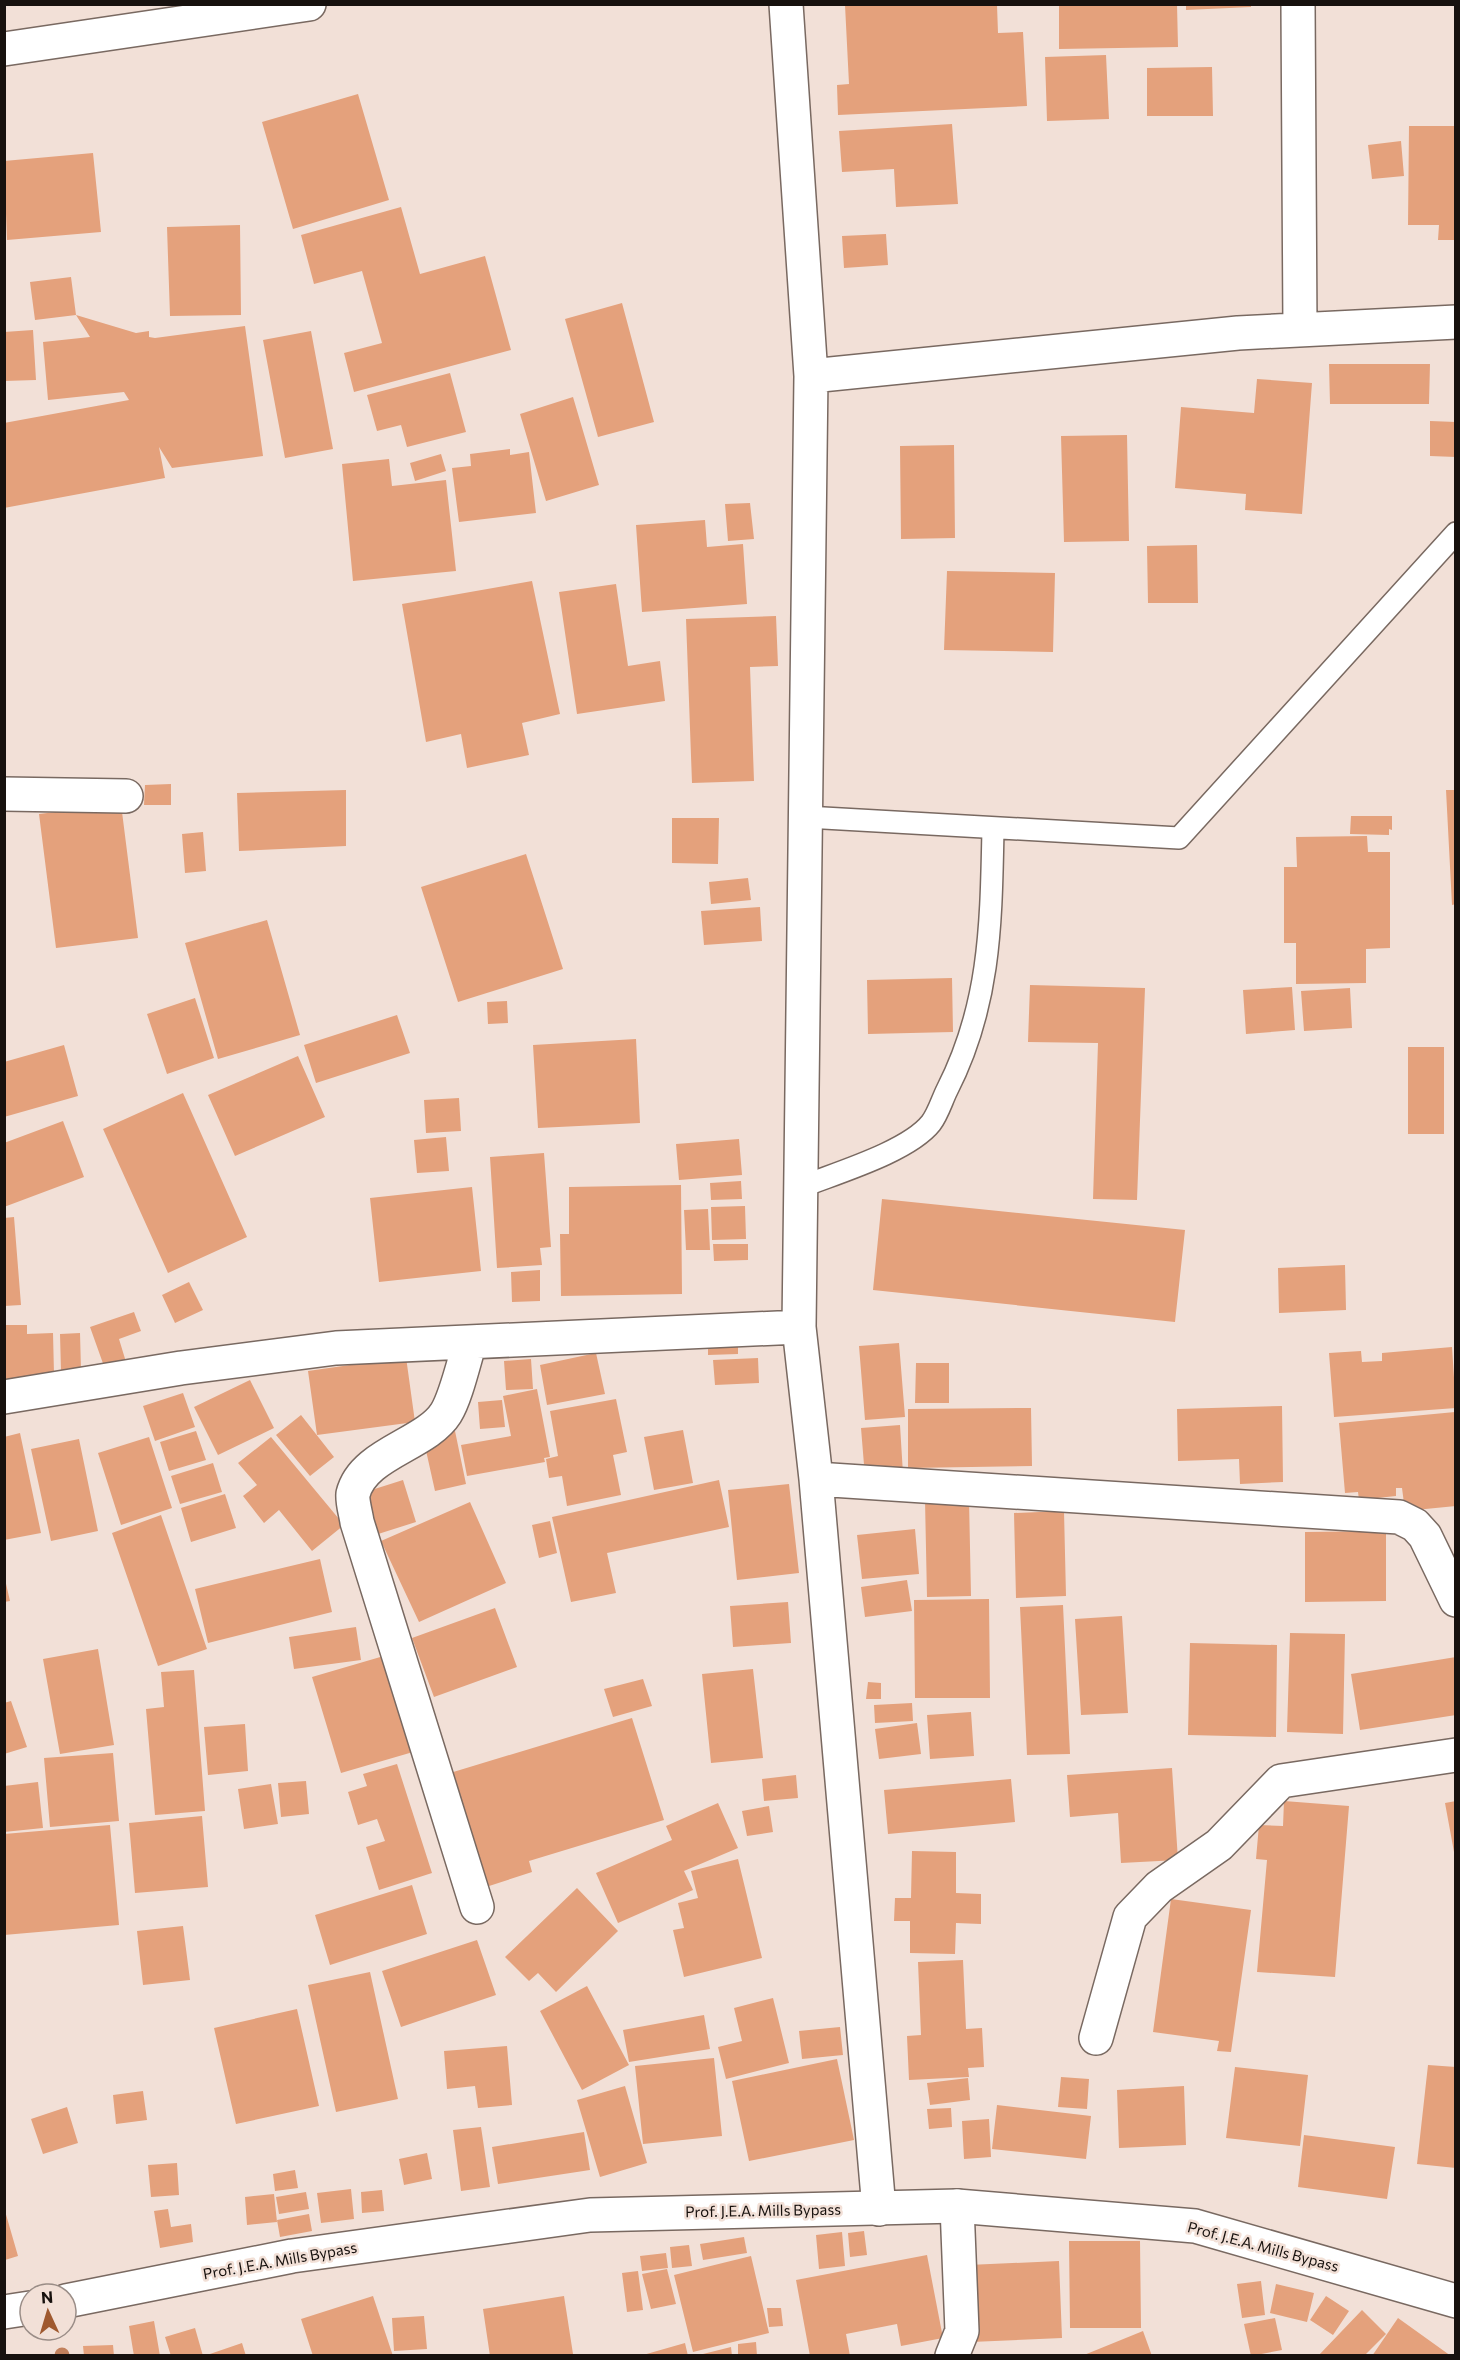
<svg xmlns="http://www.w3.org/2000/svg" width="1460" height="2360" font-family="Commissioner,sans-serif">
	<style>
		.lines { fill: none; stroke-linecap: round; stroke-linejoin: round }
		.stream { stroke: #c2815d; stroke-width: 15 }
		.building { fill: #e4a17c }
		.service-casing { stroke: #796961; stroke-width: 24 }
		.minor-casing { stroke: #796961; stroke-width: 36 }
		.tertiary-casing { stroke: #796961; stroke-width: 36 }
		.service { stroke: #fff; stroke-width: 21 }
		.minor { stroke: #fff; stroke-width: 33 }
		.tertiary { stroke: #fff; stroke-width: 33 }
		.labels { text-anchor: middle; stroke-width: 5; stroke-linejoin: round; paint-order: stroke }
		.street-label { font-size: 15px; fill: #17110e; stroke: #f2e0d7 }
	</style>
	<rect width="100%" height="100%" fill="#f2e0d7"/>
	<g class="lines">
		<path class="stream" d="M 62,2356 L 62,2355"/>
	</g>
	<path class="building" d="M 1059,4 L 1177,4 L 1178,47 L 1059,49 Z
		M 1186,4 L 1251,4 L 1251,7 L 1186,10 Z
		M 845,5 L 997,5 L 998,33 L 1023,32 L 1027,106 L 838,115 L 837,85 L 849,84 Z
		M 1106,55 L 1109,119 L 1047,121 L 1045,57 Z
		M 1212,67 L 1213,116 L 1147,116 L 1147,68 Z
		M 358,94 L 389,200 L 293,229 L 262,122 Z
		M 952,124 L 958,204 L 896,207 L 894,169 L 842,172 L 839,131 Z
		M 1409,126 L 1456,126 L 1456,240 L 1438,240 L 1439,225 L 1408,225 Z
		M 1401,141 L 1404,176 L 1372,179 L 1368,145 Z
		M 93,153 L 101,232 L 7,240 L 4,161 Z
		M 401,207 L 420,274 L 485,256 L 511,350 L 354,392 L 344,353 L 382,343 L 362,271 L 314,284 L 301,235 Z
		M 240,225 L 241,315 L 170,316 L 167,227 Z
		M 886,234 L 888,265 L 844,268 L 842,236 Z
		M 71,277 L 76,315 L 35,320 L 30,282 Z
		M 622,303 L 654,422 L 598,437 L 565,319 Z
		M 76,315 L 136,333 L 149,331 L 149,337 L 155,338 L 245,326 L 263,456 L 172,468 L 159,447 L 165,478 L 4,508 L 4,423 L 129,400 L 124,392 L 48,400 L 43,342 L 90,337 Z
		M 33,330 L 36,380 L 4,381 L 4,332 Z
		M 311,331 L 333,449 L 285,458 L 263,340 Z
		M 1329,364 L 1430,364 L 1429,404 L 1330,404 Z
		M 450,373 L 466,432 L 407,447 L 401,425 L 377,431 L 367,395 Z
		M 1257,379 L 1312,383 L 1302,514 L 1245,510 L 1246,494 L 1175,488 L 1181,407 L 1254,413 Z
		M 573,397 L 599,485 L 546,501 L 520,414 Z
		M 1430,421 L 1456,422 L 1456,457 L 1430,456 Z
		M 1127,435 L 1129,541 L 1064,542 L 1061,436 Z
		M 954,445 L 955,538 L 901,539 L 900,446 Z
		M 510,449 L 510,455 L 529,452 L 536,513 L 459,522 L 452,468 L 471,466 L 470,454 Z
		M 441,454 L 446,471 L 415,481 L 410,463 Z
		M 389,459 L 392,486 L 446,480 L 456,571 L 353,581 L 342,464 Z
		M 750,503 L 754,539 L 728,541 L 725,504 Z
		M 705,520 L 707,547 L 743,544 L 747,604 L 642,612 L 636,525 Z
		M 1197,545 L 1198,603 L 1148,603 L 1147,546 Z
		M 947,571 L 1055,573 L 1053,652 L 944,650 Z
		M 532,581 L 560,714 L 522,723 L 529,755 L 467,768 L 461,734 L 426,742 L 402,604 Z
		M 616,584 L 628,666 L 660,661 L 665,701 L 577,714 L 559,592 Z
		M 776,616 L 778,666 L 750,667 L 754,781 L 692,783 L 686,619 Z
		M 171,784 L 171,805 L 144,805 L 145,785 Z
		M 346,790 L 346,846 L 239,851 L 237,793 Z
		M 1446,790 L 1456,790 L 1456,904 L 1452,905 Z
		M 121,804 L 138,938 L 56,948 L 39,814 Z
		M 1351,816 L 1392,816 L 1392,830 L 1389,829 L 1389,835 L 1350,834 Z
		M 672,818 L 719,818 L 718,864 L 672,863 Z
		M 203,832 L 206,871 L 185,873 L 182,834 Z
		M 1367,836 L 1368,852 L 1390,852 L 1390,948 L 1366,949 L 1366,983 L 1296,984 L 1296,943 L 1284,943 L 1284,867 L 1297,867 L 1296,837 Z
		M 526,854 L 563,969 L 458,1002 L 421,887 Z
		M 748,878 L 751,900 L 711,904 L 709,882 Z
		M 760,907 L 762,941 L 704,945 L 701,911 Z
		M 267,920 L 300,1035 L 218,1059 L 185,943 Z
		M 952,978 L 953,1032 L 868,1034 L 867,980 Z
		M 1030,985 L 1145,988 L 1137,1200 L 1093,1199 L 1098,1043 L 1028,1042 Z
		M 1292,987 L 1295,1030 L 1246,1034 L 1243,990 Z
		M 1350,988 L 1352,1028 L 1304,1031 L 1301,991 Z
		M 195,998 L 214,1058 L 167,1074 L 147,1014 Z
		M 507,1001 L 508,1023 L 488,1024 L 487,1002 Z
		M 397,1015 L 410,1053 L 316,1083 L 304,1045 Z
		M 636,1039 L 640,1123 L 538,1128 L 533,1045 Z
		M 64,1045 L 78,1096 L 4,1117 L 4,1062 Z
		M 1408,1047 L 1444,1047 L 1444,1134 L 1408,1134 Z
		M 298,1056 L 325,1117 L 235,1156 L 208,1095 Z
		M 183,1093 L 247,1237 L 168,1273 L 103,1129 Z
		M 459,1098 L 461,1131 L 426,1133 L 424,1100 Z
		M 63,1121 L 84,1177 L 4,1207 L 4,1143 Z
		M 446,1137 L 449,1171 L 417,1173 L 414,1140 Z
		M 739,1139 L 742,1175 L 679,1180 L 676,1144 Z
		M 544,1153 L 551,1247 L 540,1248 L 542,1265 L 497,1268 L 490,1157 Z
		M 741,1181 L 742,1199 L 711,1200 L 710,1183 Z
		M 681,1185 L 682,1294 L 561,1296 L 560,1234 L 569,1234 L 569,1187 Z
		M 472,1187 L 481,1271 L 379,1282 L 370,1198 Z
		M 882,1199 L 1185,1230 L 1175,1322 L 873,1290 Z
		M 745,1206 L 746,1239 L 712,1240 L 711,1207 Z
		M 708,1209 L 710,1250 L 686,1250 L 684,1210 Z
		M 14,1217 L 21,1305 L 4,1306 L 4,1218 Z
		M 713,1244 L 748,1244 L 748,1260 L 714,1261 Z
		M 1345,1265 L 1346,1310 L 1279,1313 L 1278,1268 Z
		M 540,1270 L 540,1301 L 512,1302 L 511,1272 Z
		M 189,1282 L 203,1310 L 175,1323 L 162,1295 Z
		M 134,1312 L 141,1331 L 119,1339 L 126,1362 L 105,1369 L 90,1327 Z
		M 4,1325 L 27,1325 L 27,1334 L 53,1333 L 54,1374 L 27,1376 L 27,1386 L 4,1387 Z
		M 80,1333 L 81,1370 L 61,1371 L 60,1334 Z
		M 738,1341 L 738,1354 L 708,1355 L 708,1342 Z
		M 899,1343 L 905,1417 L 865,1420 L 859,1346 Z
		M 1452,1347 L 1456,1408 L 1334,1417 L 1329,1353 L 1361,1351 L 1362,1362 L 1382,1361 L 1382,1353 Z
		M 596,1353 L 605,1394 L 547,1405 L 540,1365 Z
		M 406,1357 L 415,1422 L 317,1435 L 308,1371 Z
		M 758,1358 L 759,1383 L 715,1385 L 713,1360 Z
		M 531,1359 L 533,1389 L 506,1390 L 504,1361 Z
		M 916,1363 L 949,1363 L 949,1403 L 915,1403 Z
		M 250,1380 L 274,1428 L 218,1455 L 194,1407 Z
		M 537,1389 L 550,1457 L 544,1458 L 545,1462 L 467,1476 L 461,1445 L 511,1436 L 503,1396 Z
		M 183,1393 L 195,1427 L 155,1441 L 143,1406 Z
		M 616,1399 L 627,1452 L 613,1455 L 621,1495 L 567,1506 L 562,1476 L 549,1478 L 546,1459 L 558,1456 L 550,1411 Z
		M 502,1400 L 505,1427 L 480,1429 L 478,1402 Z
		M 1282,1406 L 1283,1482 L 1240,1484 L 1239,1459 L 1178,1461 L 1177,1409 Z
		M 1031,1408 L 1032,1466 L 908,1468 L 908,1409 Z
		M 1455,1412 L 1456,1506 L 1405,1511 L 1402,1488 L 1396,1488 L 1396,1496 L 1359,1500 L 1358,1492 L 1345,1493 L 1339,1423 Z
		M 301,1415 L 334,1457 L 310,1476 L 276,1435 Z
		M 900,1425 L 903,1474 L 865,1477 L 861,1428 Z
		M 683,1430 L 693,1483 L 654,1490 L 644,1437 Z
		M 196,1431 L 206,1460 L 169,1471 L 160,1442 Z
		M 455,1431 L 466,1484 L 435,1491 L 423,1437 Z
		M 20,1433 L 41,1533 L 4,1540 L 4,1437 Z
		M 149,1437 L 172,1508 L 121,1525 L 98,1453 Z
		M 271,1437 L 344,1525 L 312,1551 L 279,1510 L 264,1523 L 243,1496 L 257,1485 L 238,1463 Z
		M 79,1439 L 98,1531 L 51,1541 L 31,1449 Z
		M 213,1463 L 222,1492 L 180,1504 L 171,1476 Z
		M 403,1480 L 416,1522 L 375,1535 L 362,1493 Z
		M 719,1480 L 729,1527 L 607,1553 L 616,1593 L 571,1602 L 552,1517 Z
		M 789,1484 L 799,1573 L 737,1580 L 728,1490 Z
		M 225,1494 L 236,1528 L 191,1542 L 181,1508 Z
		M 969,1499 L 971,1596 L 927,1597 L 925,1500 Z
		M 470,1502 L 506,1583 L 419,1622 L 381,1541 Z
		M 1064,1511 L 1066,1596 L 1016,1598 L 1014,1513 Z
		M 161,1515 L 207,1649 L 158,1666 L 112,1533 Z
		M 550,1521 L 557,1553 L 539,1558 L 532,1525 Z
		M 915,1529 L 919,1574 L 862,1579 L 857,1535 Z
		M 1386,1531 L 1386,1601 L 1305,1602 L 1305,1532 Z
		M 320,1559 L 332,1612 L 208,1643 L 195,1589 Z
		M 4,1575 L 10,1601 L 4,1602 Z
		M 907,1580 L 912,1611 L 865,1617 L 861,1587 Z
		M 989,1599 L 990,1698 L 915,1698 L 914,1600 Z
		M 788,1602 L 791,1643 L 733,1647 L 730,1606 Z
		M 1063,1605 L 1070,1754 L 1027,1755 L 1020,1607 Z
		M 495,1608 L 517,1667 L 434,1697 L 412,1638 Z
		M 1122,1616 L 1128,1713 L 1081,1715 L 1075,1619 Z
		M 356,1627 L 361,1660 L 294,1669 L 289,1637 Z
		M 1290,1633 L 1345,1634 L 1343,1734 L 1287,1732 Z
		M 1190,1643 L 1277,1645 L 1276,1737 L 1188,1735 Z
		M 98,1649 L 114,1745 L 60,1754 L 43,1659 Z
		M 394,1653 L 413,1752 L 341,1773 L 312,1677 Z
		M 1456,1657 L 1456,1715 L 1360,1730 L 1351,1674 Z
		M 753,1669 L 763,1758 L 711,1763 L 702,1674 Z
		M 194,1670 L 205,1811 L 155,1815 L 146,1709 L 164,1707 L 161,1672 Z
		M 643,1679 L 652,1706 L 613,1717 L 604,1689 Z
		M 868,1682 L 881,1683 L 881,1699 L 866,1699 Z
		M 11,1701 L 27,1747 L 4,1754 L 4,1703 Z
		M 912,1703 L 913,1721 L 875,1723 L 874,1705 Z
		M 971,1712 L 974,1756 L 930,1759 L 927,1715 Z
		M 632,1718 L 664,1820 L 529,1861 L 532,1872 L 486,1887 L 450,1773 Z
		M 917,1723 L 921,1754 L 879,1759 L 875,1729 Z
		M 245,1724 L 248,1771 L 208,1775 L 204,1727 Z
		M 113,1753 L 119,1821 L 50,1827 L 44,1758 Z
		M 397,1764 L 432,1873 L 379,1890 L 366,1847 L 385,1841 L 377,1819 L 358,1825 L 348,1792 L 367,1786 L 363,1774 Z
		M 1172,1768 L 1178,1860 L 1121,1863 L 1118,1813 L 1070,1817 L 1067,1775 Z
		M 796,1775 L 798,1798 L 764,1801 L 762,1779 Z
		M 1011,1779 L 1015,1822 L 888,1834 L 884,1790 Z
		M 306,1781 L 309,1814 L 281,1817 L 278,1783 Z
		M 38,1782 L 43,1828 L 4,1832 L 4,1786 Z
		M 271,1784 L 278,1824 L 244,1829 L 238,1789 Z
		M 1284,1801 L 1349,1806 L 1335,1977 L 1257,1972 L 1267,1860 L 1256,1859 L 1259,1825 L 1283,1826 Z
		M 1456,1801 L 1456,1852 L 1454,1852 L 1445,1803 Z
		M 718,1803 L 738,1848 L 684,1871 L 693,1890 L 618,1923 L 596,1873 L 672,1840 L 666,1826 Z
		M 769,1806 L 773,1832 L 747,1836 L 742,1811 Z
		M 202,1816 L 208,1887 L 135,1893 L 129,1823 Z
		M 110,1825 L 119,1925 L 4,1935 L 4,1834 Z
		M 912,1851 L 956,1852 L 956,1893 L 981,1894 L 981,1924 L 956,1923 L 955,1954 L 910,1953 L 910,1921 L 894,1921 L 895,1898 L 911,1898 Z
		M 738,1859 L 762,1958 L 684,1977 L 673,1930 L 684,1928 L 678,1903 L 698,1898 L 691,1871 Z
		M 412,1885 L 427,1934 L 330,1965 L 315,1915 Z
		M 577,1888 L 618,1931 L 556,1992 L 538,1973 L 529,1981 L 505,1957 Z
		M 1171,1899 L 1251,1910 L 1231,2052 L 1217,2051 L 1219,2041 L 1153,2032 Z
		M 183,1926 L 190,1980 L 143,1985 L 137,1931 Z
		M 477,1940 L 496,1995 L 401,2027 L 382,1971 Z
		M 963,1960 L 966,2029 L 982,2028 L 984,2067 L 968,2068 L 969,2077 L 909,2080 L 907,2036 L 921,2035 L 918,1962 Z
		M 370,1972 L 398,2099 L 336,2112 L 308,1985 Z
		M 587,1986 L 629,2065 L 582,2090 L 540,2011 Z
		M 773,1998 L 789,2063 L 726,2079 L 718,2047 L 742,2041 L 734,2008 Z
		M 297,2009 L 319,2106 L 236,2124 L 214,2028 Z
		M 704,2015 L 710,2049 L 629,2062 L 623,2030 Z
		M 840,2027 L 843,2055 L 802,2059 L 799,2031 Z
		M 507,2046 L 512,2105 L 478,2108 L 475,2086 L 447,2089 L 444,2051 Z
		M 714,2058 L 722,2136 L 643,2144 L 635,2066 Z
		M 837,2059 L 854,2140 L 749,2161 L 732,2081 Z
		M 1428,2065 L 1456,2067 L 1456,2168 L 1417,2164 Z
		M 1235,2067 L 1308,2075 L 1300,2146 L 1226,2138 Z
		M 1061,2077 L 1089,2079 L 1087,2109 L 1058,2107 Z
		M 968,2078 L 970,2100 L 930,2105 L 927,2083 Z
		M 625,2086 L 647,2163 L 600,2177 L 577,2100 Z
		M 1184,2086 L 1186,2145 L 1119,2148 L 1117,2090 Z
		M 143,2091 L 147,2120 L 116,2124 L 113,2095 Z
		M 997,2105 L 1091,2116 L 1086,2159 L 992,2149 Z
		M 67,2107 L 78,2143 L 43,2154 L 31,2119 Z
		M 951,2108 L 952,2127 L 929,2129 L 927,2109 Z
		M 989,2119 L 991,2157 L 964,2159 L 962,2121 Z
		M 481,2127 L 490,2187 L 461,2191 L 453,2130 Z
		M 584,2132 L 590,2170 L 498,2184 L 492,2147 Z
		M 1304,2135 L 1395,2147 L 1387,2199 L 1298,2187 Z
		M 427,2153 L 432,2179 L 404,2185 L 399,2159 Z
		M 177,2163 L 179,2195 L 151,2197 L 148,2165 Z
		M 295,2170 L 298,2188 L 275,2191 L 273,2174 Z
		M 351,2189 L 354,2219 L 321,2223 L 317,2193 Z
		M 382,2190 L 384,2211 L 362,2213 L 361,2192 Z
		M 306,2192 L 309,2209 L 279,2214 L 276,2197 Z
		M 274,2194 L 277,2222 L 247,2225 L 245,2197 Z
		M 168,2209 L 171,2227 L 191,2224 L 193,2242 L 160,2248 L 154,2211 Z
		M 5,2211 L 18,2256 L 5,2260 Z
		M 309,2214 L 312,2231 L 280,2237 L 277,2220 Z
		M 864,2231 L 867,2255 L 850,2257 L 848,2233 Z
		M 842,2232 L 845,2266 L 819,2269 L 816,2235 Z
		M 744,2237 L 747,2253 L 703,2260 L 700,2244 Z
		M 1069,2241 L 1140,2241 L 1141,2328 L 1070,2328 Z
		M 689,2245 L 692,2266 L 672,2268 L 670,2247 Z
		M 666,2253 L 668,2268 L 642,2271 L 640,2256 Z
		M 927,2255 L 943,2338 L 901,2346 L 897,2324 L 846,2334 L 850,2356 L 810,2356 L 796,2280 Z
		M 751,2256 L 769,2333 L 693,2352 L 674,2275 Z
		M 1059,2261 L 1062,2338 L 971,2342 L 968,2265 Z
		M 667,2269 L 676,2304 L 651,2309 L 642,2274 Z
		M 638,2271 L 643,2310 L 627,2312 L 622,2273 Z
		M 1261,2281 L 1265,2315 L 1242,2318 L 1237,2284 Z
		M 1276,2284 L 1314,2293 L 1307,2322 L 1270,2313 Z
		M 373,2296 L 393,2356 L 313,2356 L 301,2319 Z
		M 564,2296 L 573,2354 L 490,2356 L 483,2309 Z
		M 1326,2296 L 1349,2311 L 1333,2335 L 1310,2320 Z
		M 767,2308 L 781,2308 L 783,2326 L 769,2327 Z
		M 1362,2310 L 1386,2334 L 1364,2356 L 1318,2356 Z
		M 424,2316 L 427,2349 L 394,2351 L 392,2318 Z
		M 1275,2318 L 1282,2350 L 1251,2356 L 1244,2324 Z
		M 1398,2318 L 1451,2356 L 1372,2356 Z
		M 154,2321 L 160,2356 L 134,2356 L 129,2326 Z
		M 195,2328 L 203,2356 L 171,2356 L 165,2337 Z
		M 1143,2331 L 1152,2356 L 1084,2356 L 1084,2355 Z
		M 756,2342 L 757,2356 L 738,2356 L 738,2344 Z
		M 242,2343 L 246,2356 L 207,2356 L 207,2355 Z
		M 685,2343 L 688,2356 L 643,2356 L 643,2355 Z
		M 113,2345 L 114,2356 L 84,2356 L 83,2346 Z
		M 731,2347 L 732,2356 L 699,2356 L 699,2355 Z"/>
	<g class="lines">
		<g class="service-casing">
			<path id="service" d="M 806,817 L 1179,838 L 1456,533
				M 801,1187 C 836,1173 908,1152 931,1123 C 938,1114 942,1100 947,1090 C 991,1004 991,922 993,829"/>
		</g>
		<g class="minor-casing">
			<path id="minor" d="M 786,4 L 811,376 L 799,1327 L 816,1479 L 879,2209
				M 1298,4 L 1300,330
				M 4,49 L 309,4
				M 811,376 L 1238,333 L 1456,322
				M 4,794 L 126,796
				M 470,1342 C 464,1361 456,1397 446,1413 C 426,1445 363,1453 353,1494 C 352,1502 356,1514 357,1522 L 477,1907
				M 4,1397 L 181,1368 L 336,1348 L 799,1327
				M 816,1479 L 1399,1517 L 1415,1525 L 1425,1536 L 1456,1600
				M 1096,2038 L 1130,1917 L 1159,1887 L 1219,1845 L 1281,1781 L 1456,1755
				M 952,2356 L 962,2331 L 957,2206"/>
		</g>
		<g class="tertiary-casing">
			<path id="tertiary" d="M 66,2301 L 292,2256 L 590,2215 L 957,2206 L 1195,2226 L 1456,2301
				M 4,2312 L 30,2308"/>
		</g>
		<use href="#service" class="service"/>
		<use href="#minor" class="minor"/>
		<use href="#tertiary" class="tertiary"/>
	</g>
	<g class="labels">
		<g class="street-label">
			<text transform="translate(763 2211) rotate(-1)" y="5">Prof. J.E.A. Mills Bypass</text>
			<text transform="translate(1263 2247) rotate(15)" y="5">Prof. J.E.A. Mills Bypass</text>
			<text transform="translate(280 2261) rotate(-10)" y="5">Prof. J.E.A. Mills Bypass</text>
		</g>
	</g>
	<rect width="1460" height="2360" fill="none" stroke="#17110e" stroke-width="12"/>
	<g transform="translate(48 2312) rotate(356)"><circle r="28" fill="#f2e0d7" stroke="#9a8d87" stroke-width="1.5"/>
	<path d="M0-4.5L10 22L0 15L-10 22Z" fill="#9f592f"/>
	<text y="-9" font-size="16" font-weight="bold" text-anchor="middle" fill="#17110e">N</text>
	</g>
</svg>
